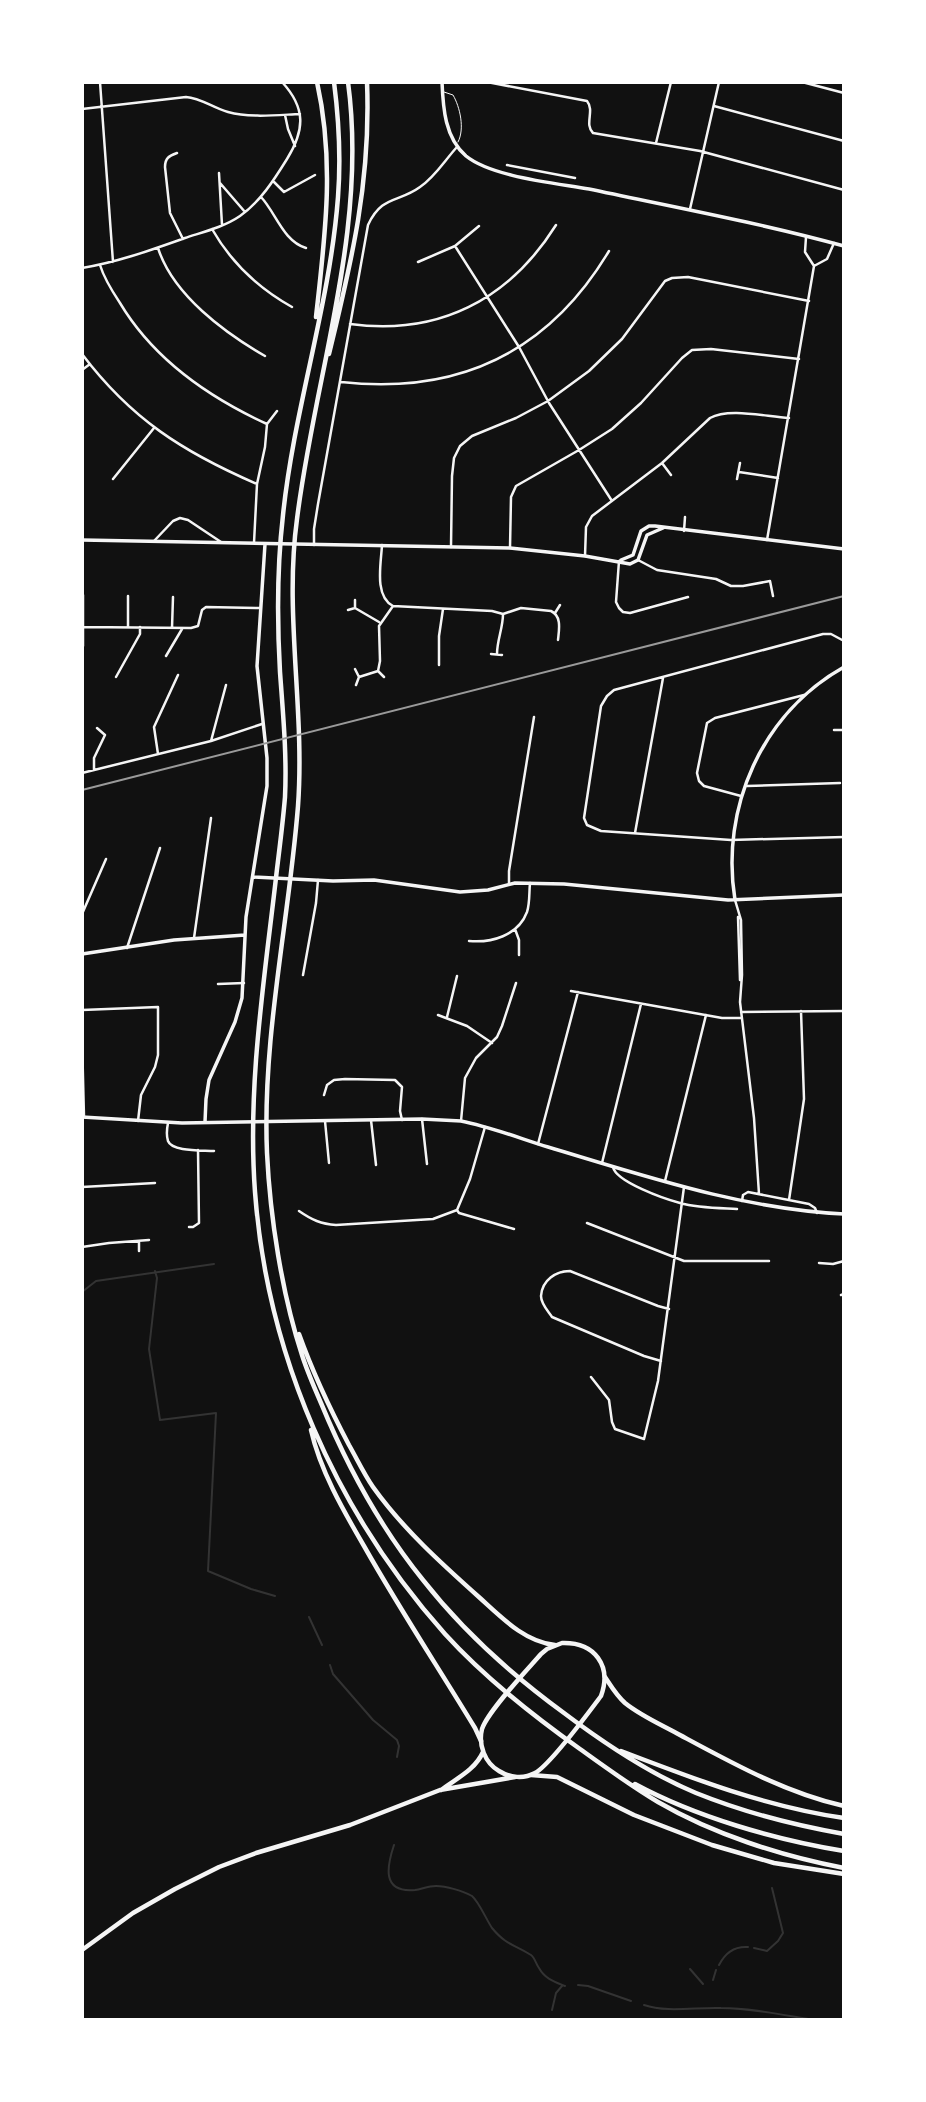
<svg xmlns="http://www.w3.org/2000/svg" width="926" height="2102" font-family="Raleway,sans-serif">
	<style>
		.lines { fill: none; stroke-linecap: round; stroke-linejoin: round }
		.stream { stroke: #333; stroke-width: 2 }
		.service { stroke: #f5f5f5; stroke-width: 1 }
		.minor { stroke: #f5f5f5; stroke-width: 2.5 }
		.tertiary { stroke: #f5f5f5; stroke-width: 3.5 }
		.secondary { stroke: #f5f5f5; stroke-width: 3.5 }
		.primary { stroke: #f5f5f5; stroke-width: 4.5 }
		.motorway { stroke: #f5f5f5; stroke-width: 4.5 }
		.rail { stroke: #9a9a9a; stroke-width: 2 }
	</style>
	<rect width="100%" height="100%" fill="#111"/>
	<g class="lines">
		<path class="stream" d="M 155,1271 L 157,1278 L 149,1349 L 160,1420 L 216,1413 L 208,1571 L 251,1589 L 275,1596
			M 82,1292 L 96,1281 L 214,1264
			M 309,1617 L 322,1645
			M 330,1665 L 333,1674 L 373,1720 L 397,1740 L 399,1746 L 397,1757
			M 394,1845 C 387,1866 381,1893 415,1890 C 422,1889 428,1886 436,1886 C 446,1886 463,1891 472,1896 C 479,1902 486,1919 492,1928 C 507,1946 514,1944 531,1955 C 535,1958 536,1964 539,1968 C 545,1979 555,1982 565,1986
			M 754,1948 L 767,1951 L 778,1941 L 783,1933 L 772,1888
			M 719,1965 C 725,1953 734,1946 748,1947
			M 690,1969 L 703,1984
			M 713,1980 L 716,1970
			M 578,1985 L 588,1986 L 631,2001
			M 644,2005 C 667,2013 696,2007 721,2008 C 751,2008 783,2015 813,2020
			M 552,2010 L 556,1993 L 562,1986"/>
		<path class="service" d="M 444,92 L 453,95 C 460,107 465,129 458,142"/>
		<path class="minor" d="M 100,82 L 113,262
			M 487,82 L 587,101 C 595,111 584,124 593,133 L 700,151 L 844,190
			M 802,82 L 844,93
			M 714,106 L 844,141
			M 82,109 L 186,97 C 201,98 213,108 228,112 C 250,118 277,115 300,114
			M 285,115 L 288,129 L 295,146
			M 656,143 L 671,82
			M 177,153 C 169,156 165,158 165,167 L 170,213 L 183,239
			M 507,165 L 575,178
			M 219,173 L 222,225
			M 273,181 L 284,192 L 315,175
			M 220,183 L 245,212
			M 261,197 C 276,213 283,241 306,248
			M 690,209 L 719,82
			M 212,229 C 232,264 258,288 292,307
			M 806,237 L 805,252 L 814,266 L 827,259 L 834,243
			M 455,246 L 519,347 L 549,403 L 612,501
			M 158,248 C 173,295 225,333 265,356
			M 418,262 L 455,246 L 479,226
			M 100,265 C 104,278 112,291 120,303 C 154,360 208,397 267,424
			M 82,268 C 118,262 151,250 185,238 C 203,232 224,227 240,216 C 260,202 274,180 287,159 C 305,130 306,108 282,82
			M 350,324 C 438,336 509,300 556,225
			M 82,354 C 131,419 183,452 257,484
			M 82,370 L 90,364
			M 341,382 C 458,395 548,353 609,251
			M 662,463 L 671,475
			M 739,472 L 778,478
			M 113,479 L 154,428
			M 737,479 L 740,463
			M 684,531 L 685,517
			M 767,540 L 814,266
			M 154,541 L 173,521 L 180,518 L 188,520 L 221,542
			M 254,543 L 257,484 L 265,447 L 267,424 L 277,411
			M 314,545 L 314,529 L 318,504 L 368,225 C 382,195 398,203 420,187 C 435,177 445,160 457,147
			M 382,545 C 381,564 374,596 393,606 L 492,611 L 503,614 L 521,608 L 551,611 C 562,616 559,630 558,640
			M 451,547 L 452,476 L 454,458 L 460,446 L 472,436 L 516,418 L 548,401 L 589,371 L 622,339 L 665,281 L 672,278 L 688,277 L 809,301
			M 510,548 L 511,497 L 516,486 L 579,450 L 612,429 L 641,403 L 682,358 L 692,350 L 711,349 L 799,359
			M 585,556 L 586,527 L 592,516 L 662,463 L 710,418 C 729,407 767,417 789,418
			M 638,560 L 657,570 L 716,579 L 731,586 L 743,586 L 770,581 L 773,596
			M 619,561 L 616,602 L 619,608 L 623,612 L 630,613 L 688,597
			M 128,596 L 128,627
			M 355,608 L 379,622
			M 348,610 L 355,608 L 355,600
			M 555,613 L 560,605
			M 82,627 L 191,628 L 198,626 L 202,610 L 206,607 L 260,608
			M 172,628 L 173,597
			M 844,641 L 831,634 L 823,634 L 614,690 L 607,696 L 601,706 L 584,818 L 587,825 L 601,831 L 731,840 L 844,837
			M 83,646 L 83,595
			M 491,654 L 502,655
			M 497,654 C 497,640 503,628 503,614
			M 166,656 L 182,629
			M 439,665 L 439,636 L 443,609
			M 355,669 L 359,677
			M 378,671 L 384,677
			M 116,677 L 140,634 L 140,627
			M 356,685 L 359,677 L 378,671 L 380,661 L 379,626 L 393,606
			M 834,730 L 844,730
			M 211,741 L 226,685
			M 158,754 L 154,727 L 178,675
			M 94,770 L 94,758 L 105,735 L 97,728
			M 82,773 L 211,741 L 262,724
			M 747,786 L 840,783
			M 741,796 L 704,786 L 699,781 L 697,773 L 707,723 L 715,718 L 804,695
			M 635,833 L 663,678
			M 509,883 L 509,871 L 534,717
			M 735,900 L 741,920 L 742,975 L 740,1002 L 754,1118 L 759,1194
			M 82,914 L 106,859
			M 738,917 L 740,980
			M 515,929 L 519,940 L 519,955
			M 194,938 L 211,818
			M 469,941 C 491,943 518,936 527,912 C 530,903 529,892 530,883
			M 127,948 L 160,848
			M 303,975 L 316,903 L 318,880
			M 218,984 L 244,983
			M 571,991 L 722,1018 L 742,1018
			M 82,1010 L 158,1007 L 158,1055 L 155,1067 L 141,1095 L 138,1121
			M 741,1012 L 844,1011
			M 438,1015 L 467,1026 L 492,1043
			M 447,1017 L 457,976
			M 82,1038 L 84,1117
			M 324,1095 L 327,1085 L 334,1080 L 345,1079 L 395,1080 L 402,1087 L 400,1111 L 402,1120
			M 422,1119 L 427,1164
			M 371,1120 L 376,1165
			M 325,1121 L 329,1163
			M 461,1121 L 465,1078 L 476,1058 L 497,1037 L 502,1026 L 516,983
			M 168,1123 C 167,1128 166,1135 168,1141 C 172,1152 203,1150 214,1151
			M 538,1144 L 578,992
			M 602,1163 L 641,1004
			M 613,1167 C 616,1182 665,1199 680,1203 C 698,1208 718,1208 737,1209
			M 665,1181 L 706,1015
			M 82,1187 L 155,1183
			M 789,1200 L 804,1099 L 801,1011
			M 742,1201 L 743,1195 L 748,1192 L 809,1204 L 815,1208 L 817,1213
			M 457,1210 L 459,1213 L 514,1229
			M 299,1211 C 312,1220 321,1224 336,1225 L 433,1219 L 457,1210 L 470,1179 L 485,1127
			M 587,1223 L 684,1261 L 769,1261
			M 189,1227 L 193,1227 L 199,1223 L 198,1150
			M 139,1241 L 139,1251
			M 82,1247 L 109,1243 L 149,1240
			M 819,1263 L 833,1264 L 844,1261
			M 841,1295 L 844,1294
			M 661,1361 L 644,1356 L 552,1317 C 548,1311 541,1304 541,1296 C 542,1280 556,1271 570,1271 L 658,1306 L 669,1309
			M 591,1377 L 609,1400 L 612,1422 L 615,1429 L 644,1439 L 658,1381 L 684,1187"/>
		<path class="tertiary" d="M 442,82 C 443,108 445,138 466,156 C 492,177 555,183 589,189 C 674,207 760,223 844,246
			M 82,540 L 510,548 L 585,556 L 630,564 L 638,560 L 647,535 L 663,528
			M 621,560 L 633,555 L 641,531 L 649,526 L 655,526 L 844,549
			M 253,877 L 333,881 L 374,880 L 460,892 L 488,890 L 515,883 L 564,884 L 728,900 L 844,895
			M 735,900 C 720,808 762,713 844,667
			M 82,954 L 174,940 L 245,935
			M 205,1122 L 206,1099 L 209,1080 L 235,1022 L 242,998 L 246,917 L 267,786 L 267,758 L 257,666 L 265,544"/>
		<path class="secondary" d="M 82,1117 L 182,1123 L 422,1119 L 461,1121 C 491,1127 519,1138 548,1147 C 645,1176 742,1209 844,1214"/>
		<path class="primary" d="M 562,1643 C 595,1642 612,1666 601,1696 C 589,1712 550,1765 535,1773 C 524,1779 510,1778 499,1771 C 485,1763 478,1745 482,1729 C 488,1711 527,1670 541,1654 L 547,1649 Z
			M 441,1790 C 457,1778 475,1770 483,1752
			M 82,1950 L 133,1913 L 175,1889 L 219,1867 L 256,1853 L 350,1825 L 440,1790 L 515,1777"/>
		<path class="motorway" d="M 334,82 C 339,121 341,158 338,197 C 330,304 294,408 283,515 C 277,567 277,620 280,672 C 283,714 287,755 285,797 C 283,821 280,845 277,869 C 265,976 247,1084 255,1192 C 267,1355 336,1512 445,1634 C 485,1678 532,1715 580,1749 C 605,1767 631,1786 658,1802 C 713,1834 781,1856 844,1868
			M 348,82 C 368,230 315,374 297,519 C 284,614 305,710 298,806 C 289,921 262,1037 267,1153 C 270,1217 282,1294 302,1355 C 307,1371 314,1387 321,1403 C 347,1466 380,1527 423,1580 C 463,1631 512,1675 564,1713 C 605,1744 648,1773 696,1793 C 743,1812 793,1825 844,1834
			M 316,317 C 325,236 335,163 317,82
			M 329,354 C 352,260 371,180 367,82
			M 299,1334 C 313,1373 330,1409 349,1445 C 357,1459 364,1474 373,1487 C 403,1529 442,1564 480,1598 C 502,1618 525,1642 555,1645
			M 311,1430 C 320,1470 343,1510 364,1546 C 399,1608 438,1667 475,1728 L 481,1741
			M 605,1677 C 611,1686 616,1695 625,1703 C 641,1716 662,1725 680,1735 C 732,1763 786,1793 844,1806
			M 621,1751 C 694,1779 767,1807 844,1818
			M 531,1775 L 557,1777 L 634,1815 L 712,1845 L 774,1863 L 844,1874
			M 635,1784 C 696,1817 776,1840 844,1851"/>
		<path class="rail" d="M 82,790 L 844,596"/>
	</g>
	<rect width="926" height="2102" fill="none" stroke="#ffffff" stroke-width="168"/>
</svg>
